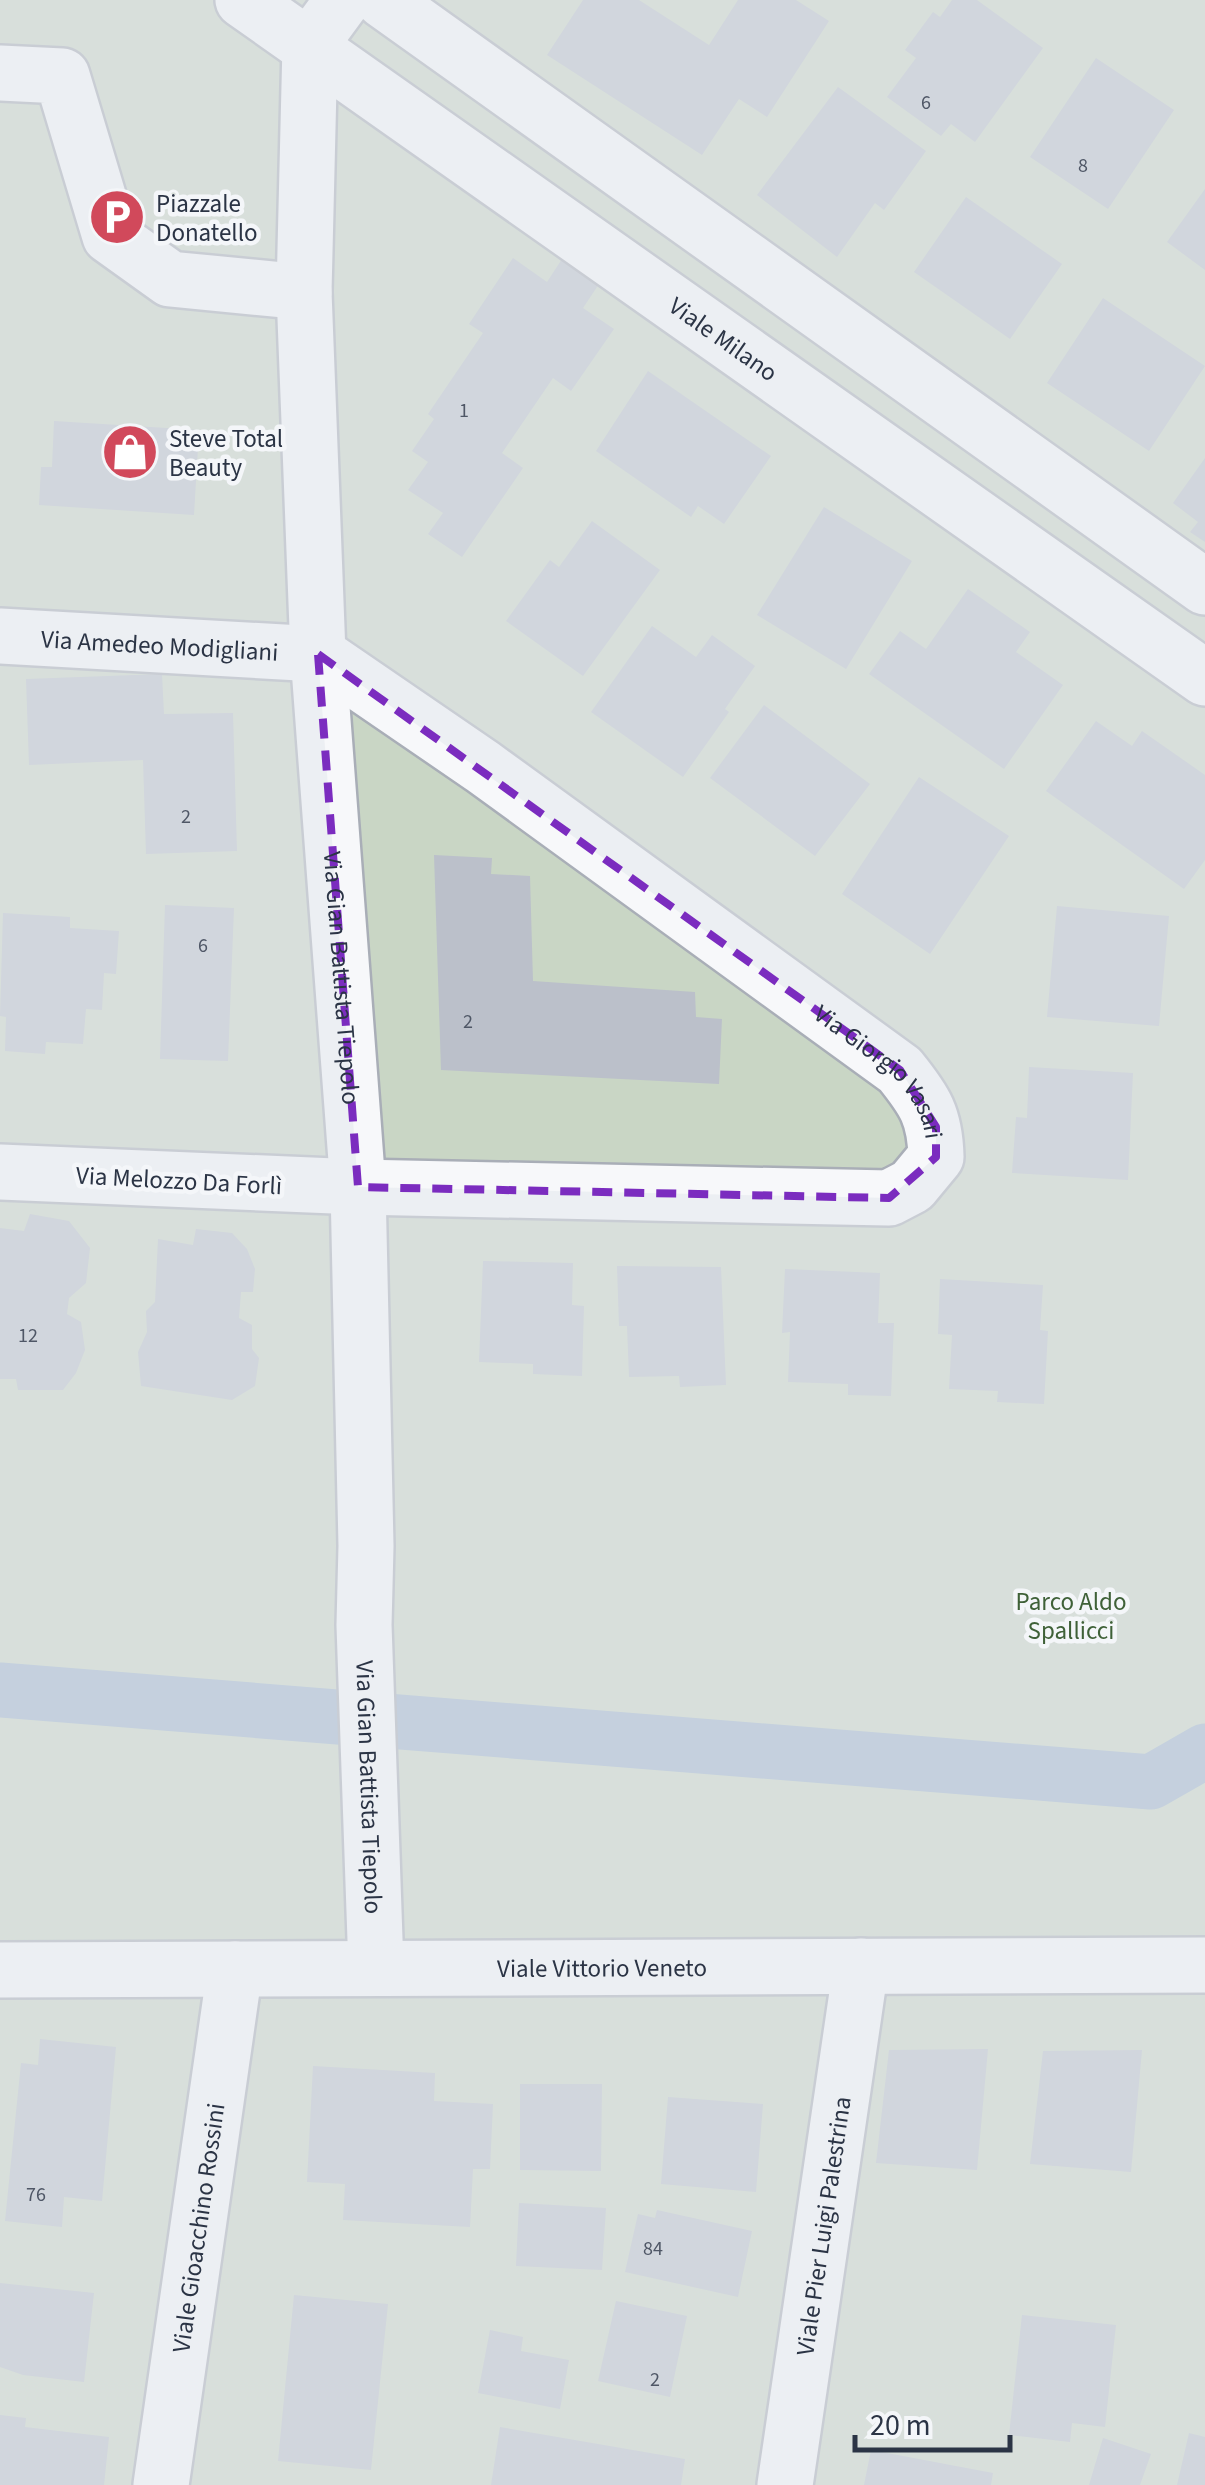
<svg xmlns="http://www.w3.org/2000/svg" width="1205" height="2485" font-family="'Source Sans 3',sans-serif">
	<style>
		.green { fill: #c9d6c5 }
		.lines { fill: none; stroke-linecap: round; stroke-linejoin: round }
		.canal { stroke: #9fb4cc; stroke-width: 55 }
		.building { fill: #bbc0ca }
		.minor-casing { stroke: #a9aeb7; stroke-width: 60 }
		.tertiary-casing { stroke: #a9aeb7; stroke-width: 60 }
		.minor { stroke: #f7f8fa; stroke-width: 55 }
		.tertiary { stroke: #f7f8fa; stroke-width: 55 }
		.marked { fill: none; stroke: #7b2cbf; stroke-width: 8; stroke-dasharray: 20 12; stroke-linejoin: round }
		.labels { text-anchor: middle; stroke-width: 9; stroke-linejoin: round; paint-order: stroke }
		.number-label { font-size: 20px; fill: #4f5766 }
		.poi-label { font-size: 25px; fill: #2b3445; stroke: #f4f6f9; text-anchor: start }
		.street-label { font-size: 25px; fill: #2b3445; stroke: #f4f6f9 }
		.park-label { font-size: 25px; fill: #3f6138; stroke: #f4f6f9 }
	</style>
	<rect width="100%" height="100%" fill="#e4e7ec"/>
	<path class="green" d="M 0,0 L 1205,0 L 1205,2485 L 0,2485 Z"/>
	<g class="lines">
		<path class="canal" d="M 0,1690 L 1151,1782 L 1205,1751"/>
	</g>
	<path class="building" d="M 583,0 L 639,0 L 709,45 L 738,0 L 796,0 L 829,21 L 767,117 L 739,99 L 702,155 L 547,55 Z
		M 952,0 L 977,0 L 1043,48 L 975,142 L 951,124 L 941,136 L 887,97 L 916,58 L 905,50 L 933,12 L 940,17 Z
		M 1096,58 L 1174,110 L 1108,209 L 1030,157 Z
		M 838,87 L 926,151 L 884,210 L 875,203 L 837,257 L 757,195 Z
		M 1205,189 L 1205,270 L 1167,242 Z
		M 966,197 L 1062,264 L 1010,339 L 914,272 Z
		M 513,258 L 547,282 L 562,259 L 599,284 L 583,308 L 614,329 L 571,391 L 553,378 L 502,453 L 523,468 L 462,557 L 428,534 L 443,513 L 408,490 L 428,462 L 412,451 L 434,419 L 428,414 L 483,333 L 469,324 Z
		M 1103,298 L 1205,366 L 1149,451 L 1047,383 Z
		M 648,371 L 771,456 L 724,524 L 698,506 L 691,517 L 596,451 Z
		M 54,421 L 199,430 L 194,515 L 39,505 L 41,467 L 52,467 Z
		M 1205,458 L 1205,542 L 1190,532 L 1198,522 L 1173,503 Z
		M 824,507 L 912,561 L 846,669 L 757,615 Z
		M 592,521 L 660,570 L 583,676 L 506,621 L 550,560 L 559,567 Z
		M 968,589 L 1030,632 L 1016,652 L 1063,685 L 1004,769 L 869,674 L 900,631 L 926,649 Z
		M 652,626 L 696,657 L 712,635 L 755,666 L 725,709 L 729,712 L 683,777 L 591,712 Z
		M 162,674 L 164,714 L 233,713 L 237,851 L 146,854 L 143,760 L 29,765 L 26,679 Z
		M 764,705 L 870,784 L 815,856 L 710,778 Z
		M 1096,721 L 1132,746 L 1142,731 L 1205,775 L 1205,860 L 1184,889 L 1046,791 Z
		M 919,777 L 1009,836 L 930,954 L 842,894 Z
		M 434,855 L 492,858 L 491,874 L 530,876 L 533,981 L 695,992 L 696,1017 L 722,1019 L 719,1084 L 441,1070 Z
		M 165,905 L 234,908 L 228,1061 L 160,1059 Z
		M 1057,906 L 1169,916 L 1159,1026 L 1047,1017 Z
		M 3,913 L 70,917 L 70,928 L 119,931 L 116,974 L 104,973 L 102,1010 L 86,1009 L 83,1044 L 46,1042 L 45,1054 L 5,1051 L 6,1017 L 0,1016 Z
		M 1029,1067 L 1133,1073 L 1128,1180 L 1012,1173 L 1016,1117 L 1027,1118 Z
		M 30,1214 L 69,1221 L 90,1248 L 86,1283 L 69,1298 L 67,1314 L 81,1322 L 85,1350 L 76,1373 L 63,1390 L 18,1390 L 16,1379 L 0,1379 L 0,1228 L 24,1231 Z
		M 196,1229 L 232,1233 L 247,1249 L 255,1269 L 253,1292 L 241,1292 L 239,1318 L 252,1325 L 252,1349 L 259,1358 L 255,1386 L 232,1400 L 141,1386 L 138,1352 L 147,1332 L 146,1311 L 155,1302 L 158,1239 L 193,1245 Z
		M 483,1261 L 573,1263 L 572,1305 L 584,1306 L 582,1376 L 533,1374 L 533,1364 L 479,1362 Z
		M 617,1266 L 721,1267 L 726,1385 L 680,1387 L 679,1376 L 629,1377 L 627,1326 L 619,1326 Z
		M 785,1269 L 880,1273 L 878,1323 L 894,1323 L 891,1396 L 848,1395 L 848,1384 L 788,1382 L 790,1332 L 782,1333 Z
		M 940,1279 L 1043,1285 L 1040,1330 L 1048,1331 L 1044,1404 L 997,1402 L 998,1391 L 949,1389 L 952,1335 L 938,1334 Z
		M 40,2039 L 116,2047 L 102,2201 L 64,2197 L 62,2227 L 5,2221 L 21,2063 L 38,2065 Z
		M 988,2049 L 977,2170 L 876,2163 L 889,2050 Z
		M 1142,2050 L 1131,2172 L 1030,2164 L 1043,2051 Z
		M 313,2066 L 435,2073 L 434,2101 L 493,2104 L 490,2169 L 473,2169 L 470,2227 L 343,2220 L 345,2184 L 307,2182 Z
		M 520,2084 L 602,2084 L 601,2171 L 520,2170 Z
		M 668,2097 L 763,2104 L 756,2192 L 661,2184 Z
		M 519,2203 L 606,2208 L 602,2270 L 516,2266 Z
		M 657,2210 L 752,2231 L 738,2297 L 625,2272 L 638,2214 L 655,2218 Z
		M 0,2283 L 94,2293 L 84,2382 L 23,2375 L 0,2367 Z
		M 294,2295 L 388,2304 L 371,2470 L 278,2461 Z
		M 616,2301 L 687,2316 L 670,2397 L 598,2381 Z
		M 1022,2315 L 1116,2325 L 1105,2427 L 1072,2423 L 1070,2442 L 1009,2435 Z
		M 490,2330 L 523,2337 L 521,2351 L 569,2360 L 560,2409 L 478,2393 Z
		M 0,2415 L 26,2418 L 25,2427 L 109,2437 L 104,2485 L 0,2485 Z
		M 500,2427 L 685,2459 L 681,2485 L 491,2485 Z
		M 1189,2433 L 1205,2437 L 1205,2485 L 1177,2485 Z
		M 1103,2438 L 1151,2454 L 1140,2485 L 1089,2485 Z
		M 871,2450 L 993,2473 L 991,2485 L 864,2485 Z"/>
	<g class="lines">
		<g class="minor-casing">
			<g id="minor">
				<path id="s1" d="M 343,0 L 310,45 L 304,292 L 318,654 L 358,1187 L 366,1546 L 364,1625 L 376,1968"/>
				<path d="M 0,73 L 62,76 L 110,236 L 170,279 L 304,292"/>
				<path id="s2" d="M 0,636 L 318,654 L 483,767 L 900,1070 C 925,1101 935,1116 936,1157 L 912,1186 L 889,1198 L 358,1187 L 0,1172"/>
				<path id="s3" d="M 161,2485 L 235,1969"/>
				<path id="s4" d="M 785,2485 L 861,1966"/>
			</g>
		</g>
		<g class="tertiary-casing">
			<g id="tertiary">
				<path id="s5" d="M 243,0 L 1205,678"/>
				<path d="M 383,0 L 1205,587"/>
				<path id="s6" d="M 0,1970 L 1205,1965"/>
			</g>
		</g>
		<use href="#minor" class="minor"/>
		<use href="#tertiary" class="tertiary"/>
	</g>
	<path d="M0 0H1205V2485H0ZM 318,654 L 900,1070 L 936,1127 L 936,1157 L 889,1198 L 358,1187 Z" fill="#e4e7ec" fill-opacity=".55" fill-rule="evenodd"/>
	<path class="marked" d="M 318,654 L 900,1070 L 936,1127 L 936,1157 L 889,1198 L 358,1187 Z"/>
	<defs>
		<g id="parking-disc" transform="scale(2.875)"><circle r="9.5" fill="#d1495b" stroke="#f4f6f9"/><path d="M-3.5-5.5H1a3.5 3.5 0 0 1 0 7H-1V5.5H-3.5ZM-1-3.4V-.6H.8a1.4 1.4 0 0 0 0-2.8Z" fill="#fff"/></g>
		<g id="shop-disc" transform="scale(2.875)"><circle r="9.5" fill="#d1495b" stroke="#f4f6f9"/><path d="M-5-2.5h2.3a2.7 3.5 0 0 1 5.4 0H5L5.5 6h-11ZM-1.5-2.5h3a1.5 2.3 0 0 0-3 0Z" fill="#fff"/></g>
	</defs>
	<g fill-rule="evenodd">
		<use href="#parking-disc" x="117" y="217"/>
		<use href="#shop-disc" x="130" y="452"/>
	</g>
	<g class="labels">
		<g class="number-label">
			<text x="926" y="109">6</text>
			<text x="1083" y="172">8</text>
			<text x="464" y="417">1</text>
			<text x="186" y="823">2</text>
			<text x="203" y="952">6</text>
			<text x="468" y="1028">2</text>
			<text x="28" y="1342">12</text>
			<text x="36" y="2201">76</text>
			<text x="653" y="2255">84</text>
			<text x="655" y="2386">2</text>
		</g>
		<g class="poi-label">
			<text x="156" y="212">Piazzale<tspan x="156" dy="29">Donatello</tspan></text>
			<text x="169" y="447">Steve Total<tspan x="169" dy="29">Beauty</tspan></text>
		</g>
		<g class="street-label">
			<text dy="9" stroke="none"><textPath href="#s5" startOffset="588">Viale Milano</textPath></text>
			<text dy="9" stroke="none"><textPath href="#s2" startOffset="160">Via Amedeo Modigliani</textPath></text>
			<text dy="9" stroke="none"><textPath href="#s1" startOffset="990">Via Gian Battista Tiepolo</textPath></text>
			<text dy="9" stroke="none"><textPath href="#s2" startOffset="1022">Via Giorgio Vasari</textPath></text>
			<text transform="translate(179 1180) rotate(3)" y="9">Via Melozzo Da Forlì</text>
			<text dy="9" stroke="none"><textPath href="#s1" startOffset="1800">Via Gian Battista Tiepolo</textPath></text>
			<text dy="9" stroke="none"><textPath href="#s6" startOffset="602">Viale Vittorio Veneto</textPath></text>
			<text dy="9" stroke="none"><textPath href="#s4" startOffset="262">Viale Pier Luigi Palestrina</textPath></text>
			<text dy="9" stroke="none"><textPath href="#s3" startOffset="260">Viale Gioacchino Rossini</textPath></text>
		</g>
		<g class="park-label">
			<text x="1071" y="1610">Parco Aldo<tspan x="1071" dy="29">Spallicci</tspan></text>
		</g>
	</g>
	<path d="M855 2435v15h155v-15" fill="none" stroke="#2b3445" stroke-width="5"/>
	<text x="870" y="2435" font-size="30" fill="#2b3445" stroke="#f4f6f9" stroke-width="8" paint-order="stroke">20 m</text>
</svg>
